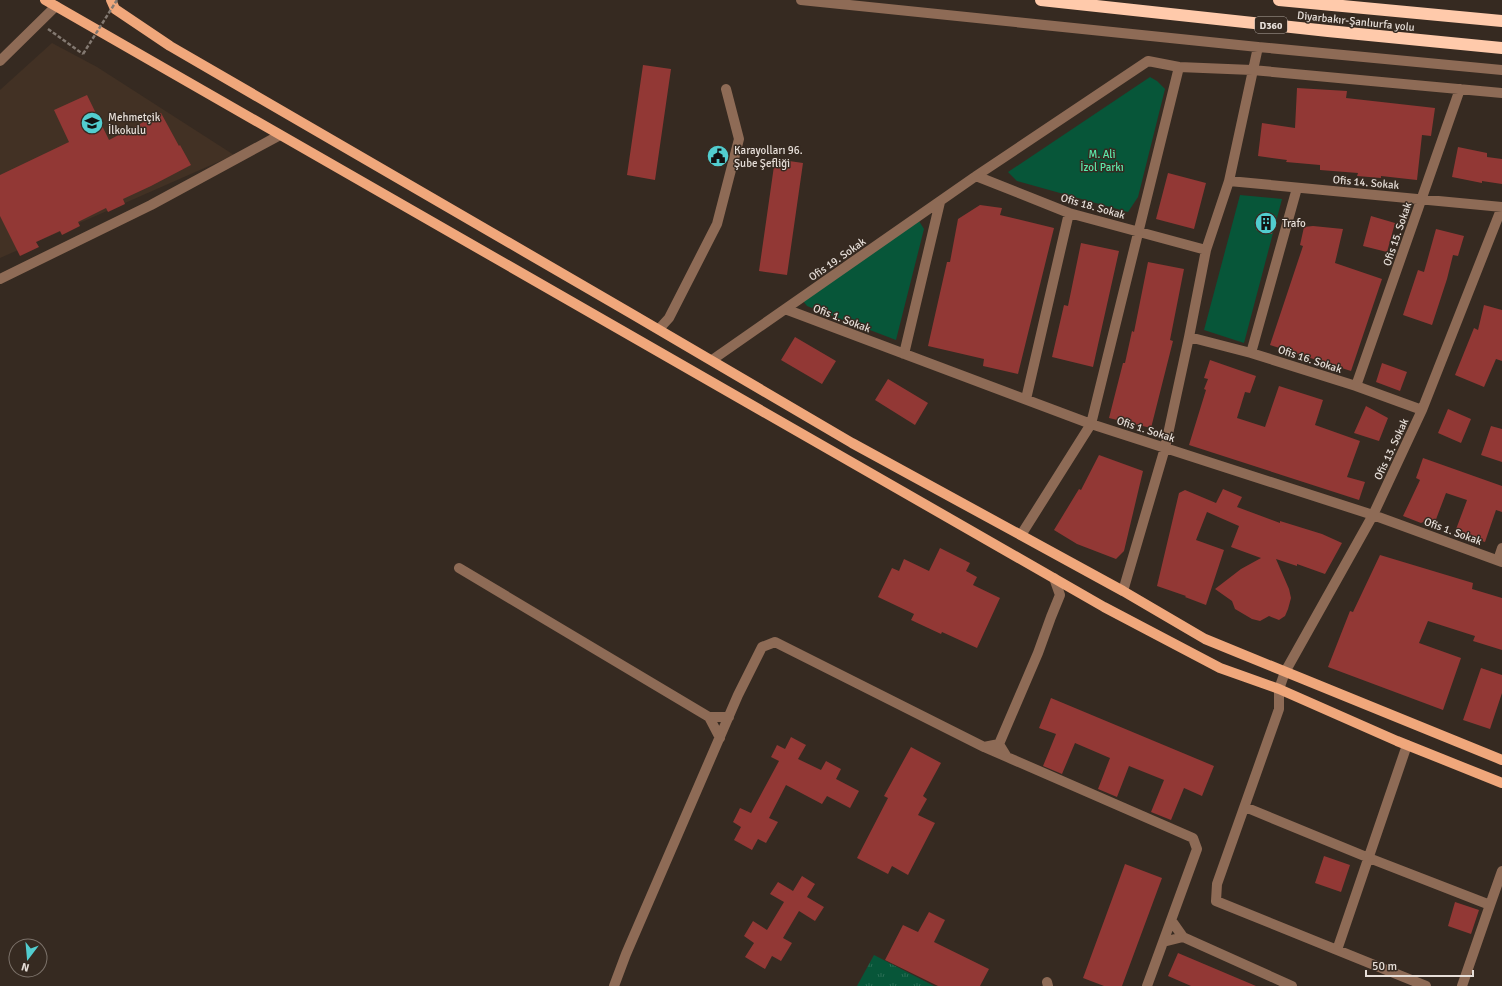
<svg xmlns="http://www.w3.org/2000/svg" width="1502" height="986" font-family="Signika,sans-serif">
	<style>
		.built { fill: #423124 }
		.grass { fill: url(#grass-tufts) }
		.green { fill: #075639 }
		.building { fill: #923835 }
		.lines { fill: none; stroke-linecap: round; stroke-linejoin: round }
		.path { stroke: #837971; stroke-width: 2.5; stroke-dasharray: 4 2; stroke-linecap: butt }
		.minor { stroke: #8e6b56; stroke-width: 10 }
		.major { stroke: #f0a77b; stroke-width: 10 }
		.highway { stroke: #ffcaab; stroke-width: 12 }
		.path-bridge { stroke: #837971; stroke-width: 2.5; stroke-dasharray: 4 2; stroke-linecap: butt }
		.labels { text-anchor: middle; stroke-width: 3; stroke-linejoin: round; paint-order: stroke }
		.shield { fill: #362a21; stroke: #b1a8a1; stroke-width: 1 }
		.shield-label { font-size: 10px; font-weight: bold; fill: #e6ded8 }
		.street-label { font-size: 11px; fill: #e6ded8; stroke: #362a21 }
		.poi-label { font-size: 11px; fill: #e6ded8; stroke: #362a21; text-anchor: start }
		.park-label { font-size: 11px; fill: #5ce9ab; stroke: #362a21 }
	</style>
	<defs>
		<pattern id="grass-tufts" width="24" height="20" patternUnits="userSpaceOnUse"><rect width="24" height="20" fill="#075639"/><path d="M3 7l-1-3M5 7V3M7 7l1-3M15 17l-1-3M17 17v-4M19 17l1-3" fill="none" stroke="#2b6e55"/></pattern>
	</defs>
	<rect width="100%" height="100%" fill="#362a21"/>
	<path class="built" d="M 52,43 L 97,67 L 234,155 L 0,258 L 0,90 Z"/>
	<path class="grass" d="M 874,955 L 934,986 L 857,986 Z"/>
	<path class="green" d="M 1150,77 L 1157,81 L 1165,89 L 1138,197 L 1128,212 L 1017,181 L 1008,172 Z
		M 1240,195 L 1282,199 L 1244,343 L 1204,330 Z
		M 919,221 L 924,229 L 896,340 L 807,306 L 803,301 Z"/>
	<path class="building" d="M 643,65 L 671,69 L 655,180 L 627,175 Z
		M 1297,88 L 1347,91 L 1346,98 L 1435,108 L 1431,136 L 1422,135 L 1417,180 L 1381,176 L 1381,178 L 1357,176 L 1358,173 L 1320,170 L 1320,165 L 1286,162 L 1287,160 L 1258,156 L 1262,123 L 1295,128 Z
		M 87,95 L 109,140 L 161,113 L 179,146 L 180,145 L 191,165 L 151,186 L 123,199 L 125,204 L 108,212 L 106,208 L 78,222 L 80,226 L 62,235 L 60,231 L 36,242 L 39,247 L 20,256 L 0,216 L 0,175 L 69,142 L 54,110 Z
		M 1458,147 L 1487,153 L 1487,157 L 1502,159 L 1502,184 L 1482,181 L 1482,183 L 1452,177 Z
		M 775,159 L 803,163 L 787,275 L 759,271 Z
		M 1168,173 L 1206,183 L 1194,229 L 1156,219 Z
		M 980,205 L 1002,208 L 1000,215 L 1054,228 L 1018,374 L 983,366 L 984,359 L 928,346 L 947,262 L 950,262 L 958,219 Z
		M 1260,213 L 1276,216 L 1272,234 L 1256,230 Z
		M 1371,216 L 1395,223 L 1387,252 L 1363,246 Z
		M 1313,226 L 1343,229 L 1335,263 L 1382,279 L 1351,371 L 1270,345 L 1303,246 L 1300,245 L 1304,227 Z
		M 1436,229 L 1464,236 L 1458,256 L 1453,255 L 1447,279 L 1432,325 L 1403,315 L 1418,270 L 1424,272 Z
		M 1081,243 L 1119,251 L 1093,367 L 1052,357 L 1064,305 L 1068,306 Z
		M 1148,262 L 1184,269 L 1170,340 L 1173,341 L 1151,428 L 1109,418 L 1123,363 L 1125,363 L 1132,331 L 1134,332 Z
		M 1484,305 L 1502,310 L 1502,361 L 1496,359 L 1484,387 L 1455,375 L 1474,328 L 1478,330 Z
		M 795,337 L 836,361 L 822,384 L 781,360 Z
		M 1210,360 L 1256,376 L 1250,393 L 1245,392 L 1237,418 L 1265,427 L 1279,386 L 1323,400 L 1315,425 L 1360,441 L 1347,477 L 1365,482 L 1359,500 L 1189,445 L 1206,390 L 1204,389 L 1208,379 L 1204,378 Z
		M 1382,363 L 1407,372 L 1400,391 L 1376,382 Z
		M 888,379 L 928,403 L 915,425 L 875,400 Z
		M 1366,406 L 1388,418 L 1379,441 L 1354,433 Z
		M 1448,409 L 1471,419 L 1461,443 L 1438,433 Z
		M 1491,426 L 1502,429 L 1502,462 L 1481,455 Z
		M 1099,455 L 1143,471 L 1124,551 L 1116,559 L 1077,544 L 1054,530 L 1079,489 L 1081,490 Z
		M 1423,458 L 1502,486 L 1502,512 L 1496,510 L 1485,542 L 1455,532 L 1467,500 L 1446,493 L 1435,522 L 1428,520 L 1421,523 L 1403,516 L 1420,480 L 1416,478 Z
		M 1223,489 L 1242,497 L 1237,507 L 1280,523 L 1280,521 L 1322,534 L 1342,543 L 1325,574 L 1297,564 L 1297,566 L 1276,559 L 1289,589 L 1291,598 L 1288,609 L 1285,616 L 1279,620 L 1269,616 L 1260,621 L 1252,619 L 1235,609 L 1232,601 L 1215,589 L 1241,569 L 1261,558 L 1231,547 L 1239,526 L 1207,512 L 1196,540 L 1224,550 L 1206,605 L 1185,597 L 1186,596 L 1157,586 L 1179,493 L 1185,490 L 1216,503 Z
		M 940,548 L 970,563 L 966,571 L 977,577 L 973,585 L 1000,598 L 977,648 L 942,632 L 941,634 L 911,620 L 914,614 L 878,597 L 892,568 L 899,571 L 904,559 L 929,571 Z
		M 1380,555 L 1473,583 L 1472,589 L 1502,598 L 1502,650 L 1473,641 L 1475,636 L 1428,621 L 1419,643 L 1461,658 L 1443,710 L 1328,667 L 1350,611 L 1353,612 Z
		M 1481,668 L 1502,675 L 1502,693 L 1490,729 L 1463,720 Z
		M 1051,698 L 1214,766 L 1202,796 L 1184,788 L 1171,820 L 1151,812 L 1164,780 L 1129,766 L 1117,797 L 1098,789 L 1110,758 L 1075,743 L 1062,774 L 1043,766 L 1056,734 L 1039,728 Z
		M 791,737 L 806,745 L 798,759 L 821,770 L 826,761 L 841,769 L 836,779 L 859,791 L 850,808 L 827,796 L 822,804 L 786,785 L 769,818 L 778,822 L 766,843 L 758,839 L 752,850 L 734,840 L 741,827 L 733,822 L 740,808 L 751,813 L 779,761 L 771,757 L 777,745 L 785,749 Z
		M 911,747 L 941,763 L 923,796 L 927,799 L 918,815 L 935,823 L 908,875 L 892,866 L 888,874 L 857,858 L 888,798 L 884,796 Z
		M 1324,856 L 1350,865 L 1341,892 L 1315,883 Z
		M 1125,864 L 1162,878 L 1122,986 L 1104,986 L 1083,978 Z
		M 802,876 L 815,884 L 807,897 L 824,907 L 815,921 L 799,911 L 783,938 L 792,943 L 781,961 L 772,956 L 765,969 L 745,957 L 754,943 L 744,936 L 753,921 L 767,930 L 784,902 L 770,894 L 778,882 L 793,891 Z
		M 1455,902 L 1479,910 L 1471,934 L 1448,926 Z
		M 929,912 L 945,920 L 934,942 L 989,969 L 980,986 L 938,986 L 885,960 L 903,925 L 918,932 Z
		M 1178,953 L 1256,986 L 1191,986 L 1168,976 Z"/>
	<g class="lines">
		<path class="path" d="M 48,29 L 83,54"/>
		<path class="minor" d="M 801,0 L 1258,47 L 1502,70
			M 0,61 L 56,6
			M 976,176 L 1069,213 L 1206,250
			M 1229,181 L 1502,207
			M 0,279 L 151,205 L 280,135
			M 785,309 L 1091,424 L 1373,515 L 1502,562
			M 659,329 L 669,318 L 717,224 L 739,139 L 726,89
			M 1189,337 L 1251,353 L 1356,386 L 1422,410
			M 1251,353 L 1297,188
			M 904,354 L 940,202
			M 712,360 L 976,176 L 1148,61 L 1179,67 L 1252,70 L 1502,93
			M 1356,386 L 1460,89
			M 1026,399 L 1069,213
			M 1021,535 L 1091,424 L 1179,67
			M 1498,560 L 1502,548
			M 459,568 L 709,717 L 720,738
			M 1054,578 L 1060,595 L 1051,617 L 1038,653 L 999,744 L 1007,757 L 1193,838 L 1197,849 L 1147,986
			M 1123,591 L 1165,448 L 1189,337 L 1206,250 L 1229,181 L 1258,47
			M 709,717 L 729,717
			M 999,744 L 984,747 L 1007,757
			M 1245,807 L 1369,858 L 1490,905 L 1462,986
			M 1490,905 L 1502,871
			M 1183,937 L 1292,986
			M 1163,942 L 1183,937 L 1171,920
			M 1337,950 L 1407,745
			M 1047,982 L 1048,986
			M 614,986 L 626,954 L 738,695 L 762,647 L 775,642 L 984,747
			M 1426,986 L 1216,901 L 1217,884 L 1279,709 L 1279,689 L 1285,672 L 1373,515 L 1422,410 L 1502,207"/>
		<path class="major" d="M 45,0 L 1104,607 L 1220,668 L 1279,689 L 1397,741 L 1502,783
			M 111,0 L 115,9 L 170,46 L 632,314 L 852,443 L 1123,591 L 1205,639 L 1502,760"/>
		<path class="highway" d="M 1041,0 L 1328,31 L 1502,48
			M 1279,0 L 1502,21"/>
		<path class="path-bridge" d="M 83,54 L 117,0"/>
	</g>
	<defs>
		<g id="school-disc" transform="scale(1.15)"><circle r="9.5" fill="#52cdcf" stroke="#362a21"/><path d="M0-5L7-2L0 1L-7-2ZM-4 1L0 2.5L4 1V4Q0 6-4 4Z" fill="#111"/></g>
		<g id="civic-disc" transform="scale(1.15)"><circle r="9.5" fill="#52cdcf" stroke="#362a21"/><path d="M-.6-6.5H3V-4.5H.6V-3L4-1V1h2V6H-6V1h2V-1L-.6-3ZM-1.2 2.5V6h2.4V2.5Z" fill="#111"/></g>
		<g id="building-disc" transform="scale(1.15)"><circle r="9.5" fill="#52cdcf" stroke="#362a21"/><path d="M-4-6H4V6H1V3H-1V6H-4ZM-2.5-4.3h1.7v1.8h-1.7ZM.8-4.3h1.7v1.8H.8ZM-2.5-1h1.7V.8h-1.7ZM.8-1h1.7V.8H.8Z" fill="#111"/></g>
	</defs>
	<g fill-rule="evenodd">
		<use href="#school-disc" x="92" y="123"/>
		<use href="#civic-disc" x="718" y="156"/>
		<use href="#building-disc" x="1266" y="223"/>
	</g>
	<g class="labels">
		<rect class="shield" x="1255" y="17" width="32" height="16" rx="3"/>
		<g class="shield-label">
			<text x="1271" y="29">D360</text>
		</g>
		<g class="street-label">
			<text transform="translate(1356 21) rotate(6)" y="4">Diyarbakır-Şanlıurfa yolu</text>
			<text transform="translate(1366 182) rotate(5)" y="4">Ofis 14. Sokak</text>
			<text transform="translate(1093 206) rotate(16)" y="4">Ofis 18. Sokak</text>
			<text transform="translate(1397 234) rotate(-71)" y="4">Ofis 15. Sokak</text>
			<text transform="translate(837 259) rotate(-35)" y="4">Ofis 19. Sokak</text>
			<text transform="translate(842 318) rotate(21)" y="4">Ofis 1. Sokak</text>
			<text transform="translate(1310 359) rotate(18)" y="4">Ofis 16. Sokak</text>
			<text transform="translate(1146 429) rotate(18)" y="4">Ofis 1. Sokak</text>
			<text transform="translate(1391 449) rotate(-65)" y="4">Ofis 13. Sokak</text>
			<text transform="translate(1453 531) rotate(20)" y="4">Ofis 1. Sokak</text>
		</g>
		<g class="poi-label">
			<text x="108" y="121">Mehmetçik<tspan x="108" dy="13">İlkokulu</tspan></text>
			<text x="734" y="154">Karayolları 96.<tspan x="734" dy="13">Şube Şefliği</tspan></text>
			<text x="1282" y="227">Trafo</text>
		</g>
		<g class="park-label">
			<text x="1102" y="158">M. Ali<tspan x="1102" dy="13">İzol Parkı</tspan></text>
		</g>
	</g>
	<g transform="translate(28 958) rotate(196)"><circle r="19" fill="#362a21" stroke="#7c726a"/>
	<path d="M0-3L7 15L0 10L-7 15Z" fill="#52cdcf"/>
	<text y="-6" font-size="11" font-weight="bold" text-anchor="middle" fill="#e6ded8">N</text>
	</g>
	<path d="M1366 970v6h107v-6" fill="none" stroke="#e6ded8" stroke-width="2"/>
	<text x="1372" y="970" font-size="12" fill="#e6ded8" stroke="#362a21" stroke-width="3" paint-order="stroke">50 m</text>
</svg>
